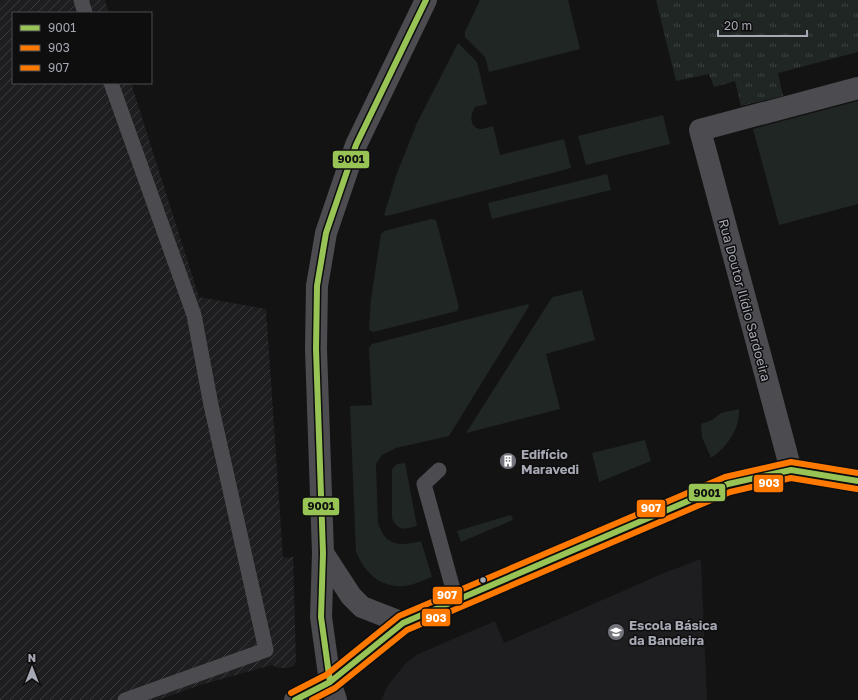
<svg xmlns="http://www.w3.org/2000/svg" width="858" height="700" font-family="'Golos Text',sans-serif">
	<style>
		.built { fill: #1e1d1f }
		.industrial { fill: url(#industrial-furrows) }
		.green { fill: #202623 }
		.park { fill: url(#park-tufts) }
		.lines { fill: none; stroke-linecap: round; stroke-linejoin: round }
		.service { stroke: #4c4c50; stroke-width: 15 }
		.minor { stroke: #4c4c50; stroke-width: 22 }
		.bus-1-casing { stroke: #0e0e0f; stroke-width: 9 }
		.bus-2-casing { stroke: #0e0e0f; stroke-width: 9 }
		.bus-3-casing { stroke: #0e0e0f; stroke-width: 9 }
		.bus-1 { stroke: #98c455; stroke-width: 6 }
		.bus-2 { stroke: #ff7900; stroke-width: 6 }
		.bus-3 { stroke: #ff7900; stroke-width: 6 }
		.bus-dot { fill: #a6a8b3; stroke: #0e0e0f; stroke-width: 1.5 }
		.labels { text-anchor: middle; stroke-width: 3; stroke-linejoin: round; paint-order: stroke }
		.street-label { font-size: 13px; fill: #a6a8b3; stroke: #0e0e0f }
		.poi-label { font-size: 13px; font-weight: bold; fill: #a6a8b3; stroke: #0e0e0f; text-anchor: start }
		.line-badge { stroke: #0e0e0f; stroke-width: 1.5 }
		.badge-label { font-size: 11px; text-anchor: middle; font-weight: bold; fill: #fff }
		.pale-badge-label { font-size: 11px; text-anchor: middle; font-weight: bold; fill: #111 }
	</style>
	<defs>
		<pattern id="industrial-furrows" width="10" height="10" patternUnits="userSpaceOnUse"><rect width="10" height="10" fill="#1e1d1f"/><path d="M-1 1l2-2M0 10L10 0M9 11l2-2" fill="none" stroke="#3c3b3d"/></pattern>
		<pattern id="park-tufts" width="24" height="20" patternUnits="userSpaceOnUse"><rect width="24" height="20" fill="#202623"/><path d="M3 7l-1-3M5 7V3M7 7l1-3M15 17l-1-3M17 17v-4M19 17l1-3" fill="none" stroke="#3d4341"/></pattern>
	</defs>
	<rect width="100%" height="100%" fill="#131314"/>
	<path class="built" d="M 701,559 L 707,700 L 381,700 L 388,685 L 406,663 L 418,654 L 495,621 L 504,643 L 664,573 Z"/>
	<path class="industrial" d="M 0,0 L 105,0 L 109,13 L 13,13 L 13,83 L 131,83 L 199,297 L 266,309 L 283,558 L 293,557 L 296,661 L 294,666 L 287,668 L 279,668 L 272,665 L 200,685 L 158,700 L 0,700 Z"/>
	<path class="green" d="M 480,0 L 568,0 L 580,49 L 489,72 L 485,57 L 465,37 L 465,32 Z
		M 458,43 L 477,62 L 487,104 L 475,107 C 470,114 469,127 480,129 C 483,129 489,127 493,126 L 500,155 L 564,139 L 571,168 L 387,216 L 384,215 L 397,173 L 417,123 Z
		M 858,101 L 858,204 L 779,225 L 753,129 Z
		M 663,115 L 670,144 L 586,165 L 578,136 Z
		M 607,174 L 611,190 L 492,219 L 488,203 Z
		M 431,219 L 436,220 L 459,307 L 457,311 L 373,332 L 369,330 L 371,299 L 381,234 L 384,231 Z
		M 582,290 L 595,340 L 546,354 L 560,409 L 466,433 L 551,299 L 553,297 Z
		M 528,304 L 529,306 L 449,436 L 396,448 L 382,455 L 376,464 L 378,523 C 386,547 400,546 421,541 L 432,577 C 423,580 414,585 405,586 C 401,587 395,586 390,585 C 373,581 363,568 356,552 L 350,406 L 372,405 L 369,348 L 372,344 Z
		M 739,409 C 740,429 727,447 711,458 L 702,437 L 701,424 L 712,420 L 721,413 Z
		M 645,440 L 651,461 L 599,482 L 592,453 Z
		M 405,463 L 417,526 C 405,529 398,532 392,518 L 392,469 L 397,464 Z
		M 511,515 L 513,520 L 461,542 L 457,531 Z"/>
	<path class="park" d="M 656,0 L 858,0 L 858,52 L 778,73 L 783,96 L 741,106 L 735,81 L 714,87 L 709,74 L 676,81 Z"/>
	<g class="lines">
		<path class="service" d="M 81,0 L 85,13
			M 111,83 L 194,315 L 211,405 L 266,650 L 125,700
			M 439,470 L 424,484 L 456,600"/>
		<path class="minor" d="M 791,470 L 700,130 L 858,88
			M 323,553 L 351,596 L 362,607 L 403,623
			M 295,700 L 330,682 L 403,623 L 709,492 L 728,484 L 791,470 L 858,481
			M 336,700 L 330,682 L 321,617 L 323,553 L 316,349 L 317,286 L 326,233 L 356,145 L 426,0"/>
		<g class="bus-1-casing">
			<path id="bus-1" d="M 330,682 L 321,617 L 323,553 L 316,349 L 317,286 L 326,233 L 356,145 L 426,0
				M 295,700 L 330,682 L 403,623 L 728,484 L 791,470 L 858,481"/>
		</g>
		<g class="bus-2-casing">
			<path id="bus-2" d="M 312,700 L 335,688 L 407,630 L 730,492 L 791,478 L 857,489"/>
		</g>
		<g class="bus-3-casing">
			<path id="bus-3" d="M 291,693 L 326,675 L 399,616 L 725,477 L 791,462 L 858,473"/>
		</g>
		<use href="#bus-1" class="bus-1"/>
		<use href="#bus-2" class="bus-2"/>
		<use href="#bus-3" class="bus-3"/>
	</g>
	<defs>
		<g id="building-disc" transform="scale(0.9)"><circle r="9.5" fill="#73747b" stroke="#0e0e0f"/><path d="M-4-6H4V6H1V3H-1V6H-4ZM-2.5-4.3h1.7v1.8h-1.7ZM.8-4.3h1.7v1.8H.8ZM-2.5-1h1.7V.8h-1.7ZM.8-1h1.7V.8H.8Z" fill="#fff"/></g>
		<g id="school-disc" transform="scale(0.9)"><circle r="9.5" fill="#73747b" stroke="#0e0e0f"/><path d="M0-5L7-2L0 1L-7-2ZM-4 1L0 2.5L4 1V4Q0 6-4 4Z" fill="#fff"/></g>
	</defs>
	<g fill-rule="evenodd">
		<use href="#building-disc" x="508" y="461"/>
		<use href="#school-disc" x="616" y="632"/>
	</g>
	<circle class="bus-dot" cx="483" cy="580" r="3.5"/>
	<g class="labels">
		<g class="street-label">
			<text transform="translate(745 300) rotate(75)" y="5">Rua Doutor Ilídio Sardoeira</text>
		</g>
		<g class="poi-label">
			<text x="521" y="459">Edifício<tspan x="521" dy="15">Maravedi</tspan></text>
			<text x="629" y="630">Escola Básica<tspan x="629" dy="15">da Bandeira</tspan></text>
		</g>
	</g>
	<g class="line-badge">
		<rect x="332" y="150" width="38" height="19" rx="4" fill="#98c455"/>
		<rect x="753" y="474" width="31" height="19" rx="4" fill="#ff7900"/>
		<rect x="688" y="483" width="38" height="19" rx="4" fill="#98c455"/>
		<rect x="302" y="497" width="38" height="19" rx="4" fill="#98c455"/>
		<rect x="636" y="499" width="30" height="19" rx="4" fill="#ff7900"/>
		<rect x="432" y="586" width="31" height="19" rx="4" fill="#ff7900"/>
		<rect x="421" y="608" width="30" height="19" rx="4" fill="#ff7900"/>
	</g>
	<g class="badge-label">
		<text x="769" y="487">903</text>
		<text x="651" y="512">907</text>
		<text x="447" y="599">907</text>
		<text x="436" y="622">903</text>
	</g>
	<g class="pale-badge-label">
		<text x="351" y="163">9001</text>
		<text x="707" y="497">9001</text>
		<text x="321" y="510">9001</text>
	</g>
	<rect x="12" y="12" width="140" height="72" fill="#0e0e0f" stroke="#4b4c51"/>
	<rect x="20" y="25" width="20" height="6" fill="#98c455" stroke="#4b4c51"/>
	<text x="48" y="32" font-size="12" fill="#a6a8b3">9001</text>
	<rect x="20" y="45" width="20" height="6" fill="#ff7900" stroke="#4b4c51"/>
	<text x="48" y="52" font-size="12" fill="#a6a8b3">903</text>
	<rect x="20" y="65" width="20" height="6" fill="#ff7900" stroke="#4b4c51"/>
	<text x="48" y="72" font-size="12" fill="#a6a8b3">907</text>
	<g transform="translate(32 668)" stroke="#0e0e0f" stroke-width="3" paint-order="stroke">
	<path d="M0-3L7 15L0 10L-7 15Z" fill="#a6a8b3"/>
	<text y="-6" font-size="11" font-weight="bold" text-anchor="middle" fill="#a6a8b3">N</text>
	</g>
	<path d="M718 30v6h89v-6" fill="none" stroke="#a6a8b3" stroke-width="2"/>
	<text x="724" y="30" font-size="12" fill="#a6a8b3" stroke="#0e0e0f" stroke-width="3" paint-order="stroke">20 m</text>
</svg>
